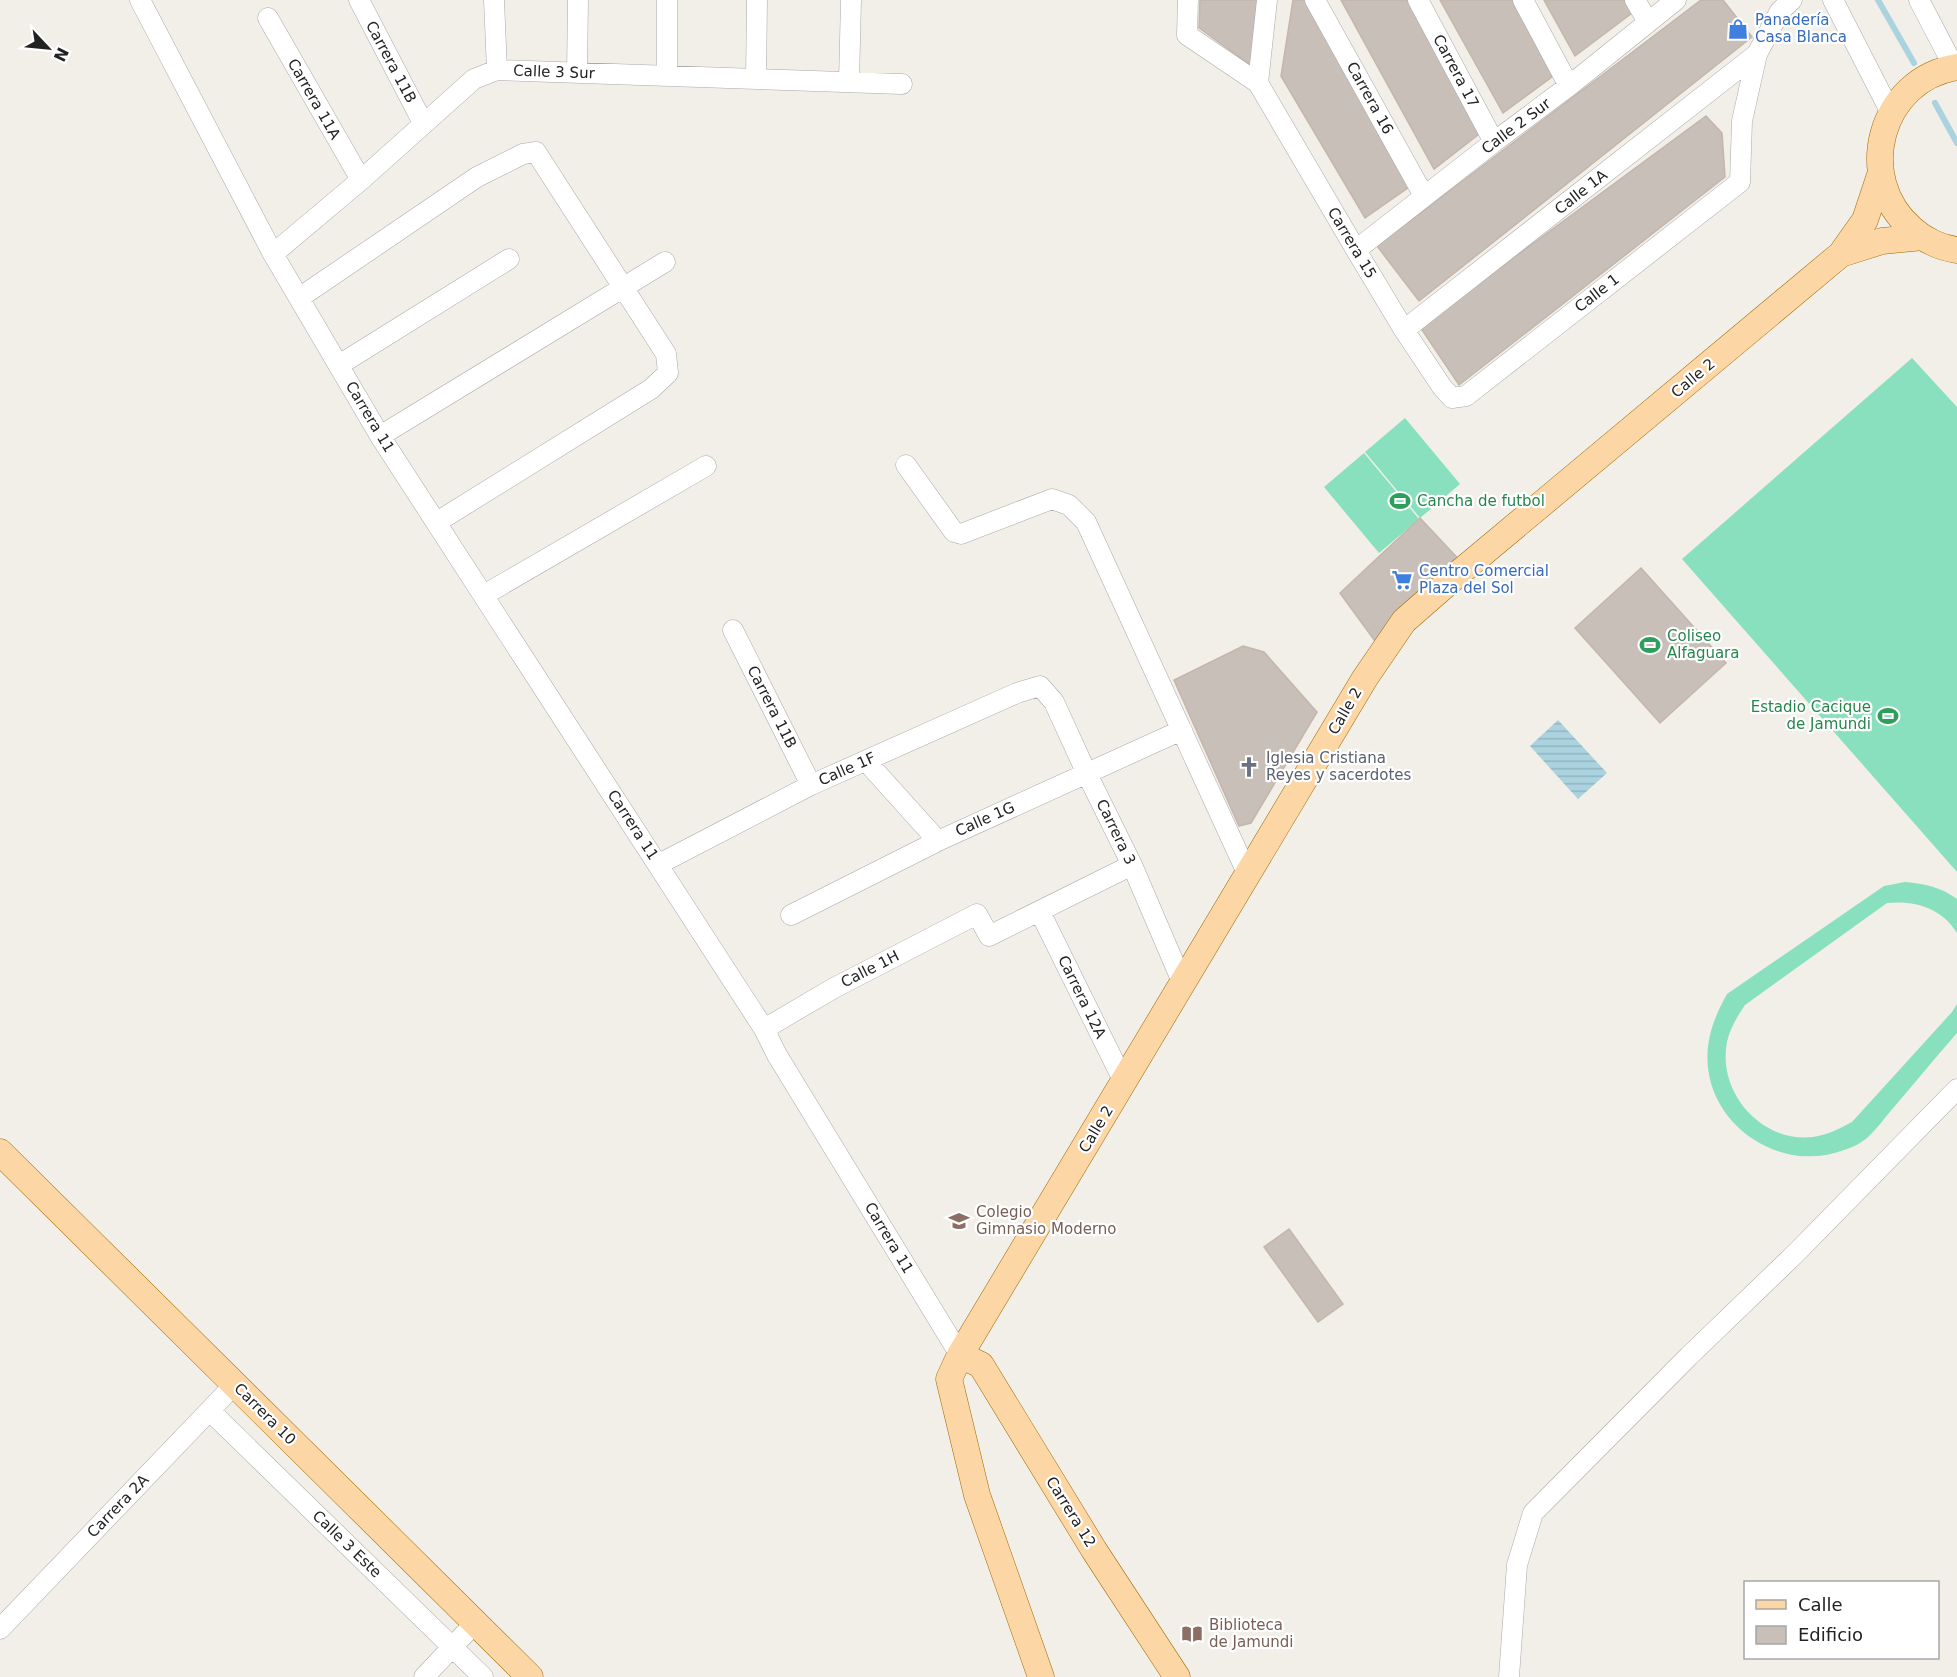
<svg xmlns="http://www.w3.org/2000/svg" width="1957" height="1677" font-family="'DejaVu Sans',sans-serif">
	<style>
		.pitch { fill: #88e0be }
		.water { fill: url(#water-rules) }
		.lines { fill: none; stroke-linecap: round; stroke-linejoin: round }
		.stream { stroke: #aad3df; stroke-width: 6 }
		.building { fill: #c7bfb8; stroke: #c4b6ab; stroke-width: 1.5 }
		.minor-casing { stroke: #a9a9a9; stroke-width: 21 }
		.major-casing { stroke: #a06b00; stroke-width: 27 }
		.minor { stroke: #fff; stroke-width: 20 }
		.major { stroke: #fcd6a4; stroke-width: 26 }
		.labels { text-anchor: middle; stroke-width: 4.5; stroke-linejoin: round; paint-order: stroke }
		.shop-label { font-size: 15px; fill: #366cbe; stroke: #fff; text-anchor: start }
		.street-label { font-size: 15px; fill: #222; stroke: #fff }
		.leisure-label { font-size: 15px; fill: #27864d; stroke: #fff; text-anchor: start }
		.worship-label { font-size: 15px; fill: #5b616d; stroke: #fff; text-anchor: start }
		.education-label { font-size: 15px; fill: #785e54; stroke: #fff; text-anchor: start }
	</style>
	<defs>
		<pattern id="water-rules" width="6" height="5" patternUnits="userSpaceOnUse" patternTransform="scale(1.5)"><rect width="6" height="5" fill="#aad3df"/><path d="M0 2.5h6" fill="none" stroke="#92b5bf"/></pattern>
	</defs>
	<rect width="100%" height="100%" fill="#f2efe9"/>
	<path class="pitch" d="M 1912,358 L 1957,407 L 1957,872 L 1682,559 Z
		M 1405,418 L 1460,484 L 1420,518 L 1365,452 Z
		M 1364,453 L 1419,519 L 1379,553 L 1324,487 Z
		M 1905,882 C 1925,884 1941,887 1957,899 L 1957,933 C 1942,908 1915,900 1887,903 L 1745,1005 C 1737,1017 1730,1028 1727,1042 C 1717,1093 1762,1143 1813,1137 C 1827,1135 1839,1129 1852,1122 L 1952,1012 L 1957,1004 L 1957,1033 C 1936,1057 1916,1081 1895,1106 C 1886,1116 1878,1128 1868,1137 C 1863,1142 1852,1148 1844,1150 C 1785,1173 1715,1131 1708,1068 C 1705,1041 1714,1017 1727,994 L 1884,886 Z"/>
	<path class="water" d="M 1558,720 L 1607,773 L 1578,799 L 1530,746 Z"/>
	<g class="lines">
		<path class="stream" d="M 1878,0 L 1914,63
			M 1935,103 L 1957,143"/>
	</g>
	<path class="building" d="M 1200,0 L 1258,0 L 1256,69 L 1199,28 Z
		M 1293,0 L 1307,0 L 1412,185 L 1365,218 L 1281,76 Z
		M 1341,0 L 1409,0 L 1483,131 L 1434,169 Z
		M 1440,0 L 1515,0 L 1556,74 L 1503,113 Z
		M 1544,0 L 1625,0 L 1632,13 L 1575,56 Z
		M 1701,0 L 1723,0 L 1752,37 L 1419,301 L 1377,246 Z
		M 1706,116 L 1722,133 L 1725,177 L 1459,385 L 1420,327 Z
		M 1420,518 L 1466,567 L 1383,652 L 1340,593 Z
		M 1641,568 L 1726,663 L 1660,723 L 1575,628 Z
		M 1243,646 L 1264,652 L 1317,712 L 1251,823 L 1239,826 L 1174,680 Z
		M 1289,1229 L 1343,1304 L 1318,1322 L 1264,1247 Z"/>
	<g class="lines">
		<g class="minor-casing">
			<path id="minor" d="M 140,0 L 273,254 L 380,436 L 764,1029 L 777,1055 L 960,1355
				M 359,0 L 423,123
				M 494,0 L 497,70
				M 1188,0 L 1187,35 L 1258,83 L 1356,250 L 1404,330 L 1442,387 L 1452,398 L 1466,396 L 1740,182 L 1742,121 L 1757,54 L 1780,11 L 1792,0
				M 1315,0 L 1424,196
				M 1418,0 L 1494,142
				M 1523,0 L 1569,86
				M 1635,0 L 1648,22
				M 1833,0 L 1891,113
				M 1919,0 L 1954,67
				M 268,18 L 361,180
				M 577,73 L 578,0
				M 667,75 L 667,0
				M 756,79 L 757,0
				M 849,82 L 851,0
				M 1258,83 L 1267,0
				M 1356,250 L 1494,142 L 1569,86 L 1676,0
				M 273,254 L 361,180 L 474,79 L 497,70 L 902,84
				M 299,298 L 477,177 L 523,154 L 536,152 L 666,354 L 668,373 L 651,389 L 437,522
				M 1404,330 L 1757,54
				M 339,365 L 509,259
				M 380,436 L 665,262
				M 906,465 L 954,532 L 961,534 L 1052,499 L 1069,505 L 1086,522 L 1248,875
				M 484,595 L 706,466
				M 733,630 L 811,785
				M 866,761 L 938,841
				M 659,864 L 811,785 L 1017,693 L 1040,686 L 1054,702 L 1087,774 L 1132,865 L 1183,984
				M 1040,912 L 1124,1082
				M 791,915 L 938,841 L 1182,730
				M 764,1029 L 834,988 L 977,914 L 989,936 L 1132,865
				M 210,1411 L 483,1677
				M 0,1629 L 235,1384
				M 424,1677 L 474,1624
				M 1509,1677 L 1517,1565 L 1533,1513 L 1689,1356 L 1796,1253 L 1957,1089"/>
		</g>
		<g class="major-casing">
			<path id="major" d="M 1957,67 C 1880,79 1853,178 1912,229 C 1924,240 1941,248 1957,250
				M 1841,254 L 1882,241 L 1923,237
				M 0,1152 L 530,1677
				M 960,1355 L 981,1365 L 1094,1550 L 1177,1677
				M 1041,1677 L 977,1495 L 949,1379 L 960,1355 L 1365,678 L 1404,621 L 1459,573 L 1841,254 L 1865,220 L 1881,172"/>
		</g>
		<use href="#minor" class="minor"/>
		<use href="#major" class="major"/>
	</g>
	<defs>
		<g id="shop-bare" transform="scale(1.62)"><path d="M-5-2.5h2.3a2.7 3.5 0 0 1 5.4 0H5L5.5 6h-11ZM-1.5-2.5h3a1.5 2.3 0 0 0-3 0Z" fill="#3f7fe0" stroke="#fff" stroke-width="2.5" paint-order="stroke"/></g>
		<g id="stadium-bare" transform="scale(1.62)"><path d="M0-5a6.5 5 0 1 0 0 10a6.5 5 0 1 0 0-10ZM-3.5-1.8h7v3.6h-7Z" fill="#2e9e5b" stroke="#fff" stroke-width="2.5" paint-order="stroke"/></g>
		<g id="supermarket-bare" transform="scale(1.62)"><path d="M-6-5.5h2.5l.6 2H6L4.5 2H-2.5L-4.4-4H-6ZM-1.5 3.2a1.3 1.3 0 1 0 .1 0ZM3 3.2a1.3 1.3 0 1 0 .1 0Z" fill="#3f7fe0" stroke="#fff" stroke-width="2.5" paint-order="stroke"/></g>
		<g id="church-bare" transform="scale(1.62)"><path d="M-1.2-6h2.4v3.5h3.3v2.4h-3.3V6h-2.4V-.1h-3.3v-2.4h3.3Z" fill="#6b7280" stroke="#fff" stroke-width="2.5" paint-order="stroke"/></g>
		<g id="school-bare" transform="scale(1.62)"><path d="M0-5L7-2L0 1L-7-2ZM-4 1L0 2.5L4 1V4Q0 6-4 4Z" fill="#8d6e63" stroke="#fff" stroke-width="2.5" paint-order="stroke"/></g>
		<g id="library-bare" transform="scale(1.62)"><path d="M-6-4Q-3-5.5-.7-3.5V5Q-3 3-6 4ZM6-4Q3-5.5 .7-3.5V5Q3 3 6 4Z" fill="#8d6e63" stroke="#fff" stroke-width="2.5" paint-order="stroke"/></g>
	</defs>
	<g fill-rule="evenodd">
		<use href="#shop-bare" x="1738" y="29"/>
		<use href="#stadium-bare" x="1400" y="501"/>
		<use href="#supermarket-bare" x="1402" y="580"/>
		<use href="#stadium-bare" x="1650" y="645"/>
		<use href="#stadium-bare" x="1888" y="716"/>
		<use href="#church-bare" x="1249" y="767"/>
		<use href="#school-bare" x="959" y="1221"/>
		<use href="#library-bare" x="1192" y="1634"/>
	</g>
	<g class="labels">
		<g class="shop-label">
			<text x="1755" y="25">Panadería<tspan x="1755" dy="17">Casa Blanca</tspan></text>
			<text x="1419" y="576">Centro Comercial<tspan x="1419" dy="17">Plaza del Sol</tspan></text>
		</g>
		<g class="street-label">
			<text transform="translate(391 62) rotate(62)" y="5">Carrera 11B</text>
			<text transform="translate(1456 71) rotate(62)" y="5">Carrera 17</text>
			<text transform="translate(554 72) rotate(2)" y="5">Calle 3 Sur</text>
			<text transform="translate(1370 98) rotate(61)" y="5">Carrera 16</text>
			<text transform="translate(314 99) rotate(60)" y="5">Carrera 11A</text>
			<text transform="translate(1516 126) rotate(-37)" y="5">Calle 2 Sur</text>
			<text transform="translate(1581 192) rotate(-38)" y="5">Calle 1A</text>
			<text transform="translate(1352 243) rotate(59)" y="5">Carrera 15</text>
			<text transform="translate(1597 293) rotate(-38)" y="5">Calle 1</text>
			<text transform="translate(1693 378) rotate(-40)" y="5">Calle 2</text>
			<text transform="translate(370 417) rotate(59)" y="5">Carrera 11</text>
			<text transform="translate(772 707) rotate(63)" y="5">Carrera 11B</text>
			<text transform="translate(1345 711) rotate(-60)" y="5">Calle 2</text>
			<text transform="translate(847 769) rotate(-24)" y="5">Calle 1F</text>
			<text transform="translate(985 819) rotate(-24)" y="5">Calle 1G</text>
			<text transform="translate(633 825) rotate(57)" y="5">Carrera 11</text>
			<text transform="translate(1116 832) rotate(64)" y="5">Carrera 3</text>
			<text transform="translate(870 969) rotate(-27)" y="5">Calle 1H</text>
			<text transform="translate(1082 997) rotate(64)" y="5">Carrera 12A</text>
			<text transform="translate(1096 1129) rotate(-59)" y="5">Calle 2</text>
			<text transform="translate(889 1238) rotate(59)" y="5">Carrera 11</text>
			<text transform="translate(265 1414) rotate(45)" y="5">Carrera 10</text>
			<text transform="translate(118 1506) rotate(-46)" y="5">Carrera 2A</text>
			<text transform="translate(1071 1512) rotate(58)" y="5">Carrera 12</text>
			<text transform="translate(347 1544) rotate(44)" y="5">Calle 3 Este</text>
		</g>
		<g class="leisure-label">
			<text x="1417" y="506">Cancha de futbol</text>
			<text x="1667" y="641">Coliseo<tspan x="1667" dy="17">Alfaguara</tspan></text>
			<text x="1871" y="712" text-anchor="end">Estadio Cacique<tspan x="1871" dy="17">de Jamundi</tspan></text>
		</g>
		<g class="worship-label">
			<text x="1266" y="763">Iglesia Cristiana<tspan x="1266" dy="17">Reyes y sacerdotes</tspan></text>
		</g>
		<g class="education-label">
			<text x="976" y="1217">Colegio<tspan x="976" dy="17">Gimnasio Moderno</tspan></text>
			<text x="1209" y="1630">Biblioteca<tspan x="1209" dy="17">de Jamundi</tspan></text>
		</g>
	</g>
	<rect x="1744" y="1581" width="195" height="78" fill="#ffffff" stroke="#a7a7a7" stroke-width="1.5"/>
	<rect x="1756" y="1600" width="30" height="9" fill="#fcd6a4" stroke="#a7a7a7" stroke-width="1.5"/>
	<text x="1798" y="1611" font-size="18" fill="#222222">Calle</text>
	<rect x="1756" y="1626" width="30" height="18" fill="#c7bfb8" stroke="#a7a7a7" stroke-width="1.5"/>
	<text x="1798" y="1641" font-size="18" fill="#222222">Edificio</text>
	<g transform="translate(48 48) rotate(116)" stroke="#ffffff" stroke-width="4.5" paint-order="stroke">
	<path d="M0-4.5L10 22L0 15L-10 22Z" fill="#222222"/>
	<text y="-9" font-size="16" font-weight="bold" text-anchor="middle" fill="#222222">N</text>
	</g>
</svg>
